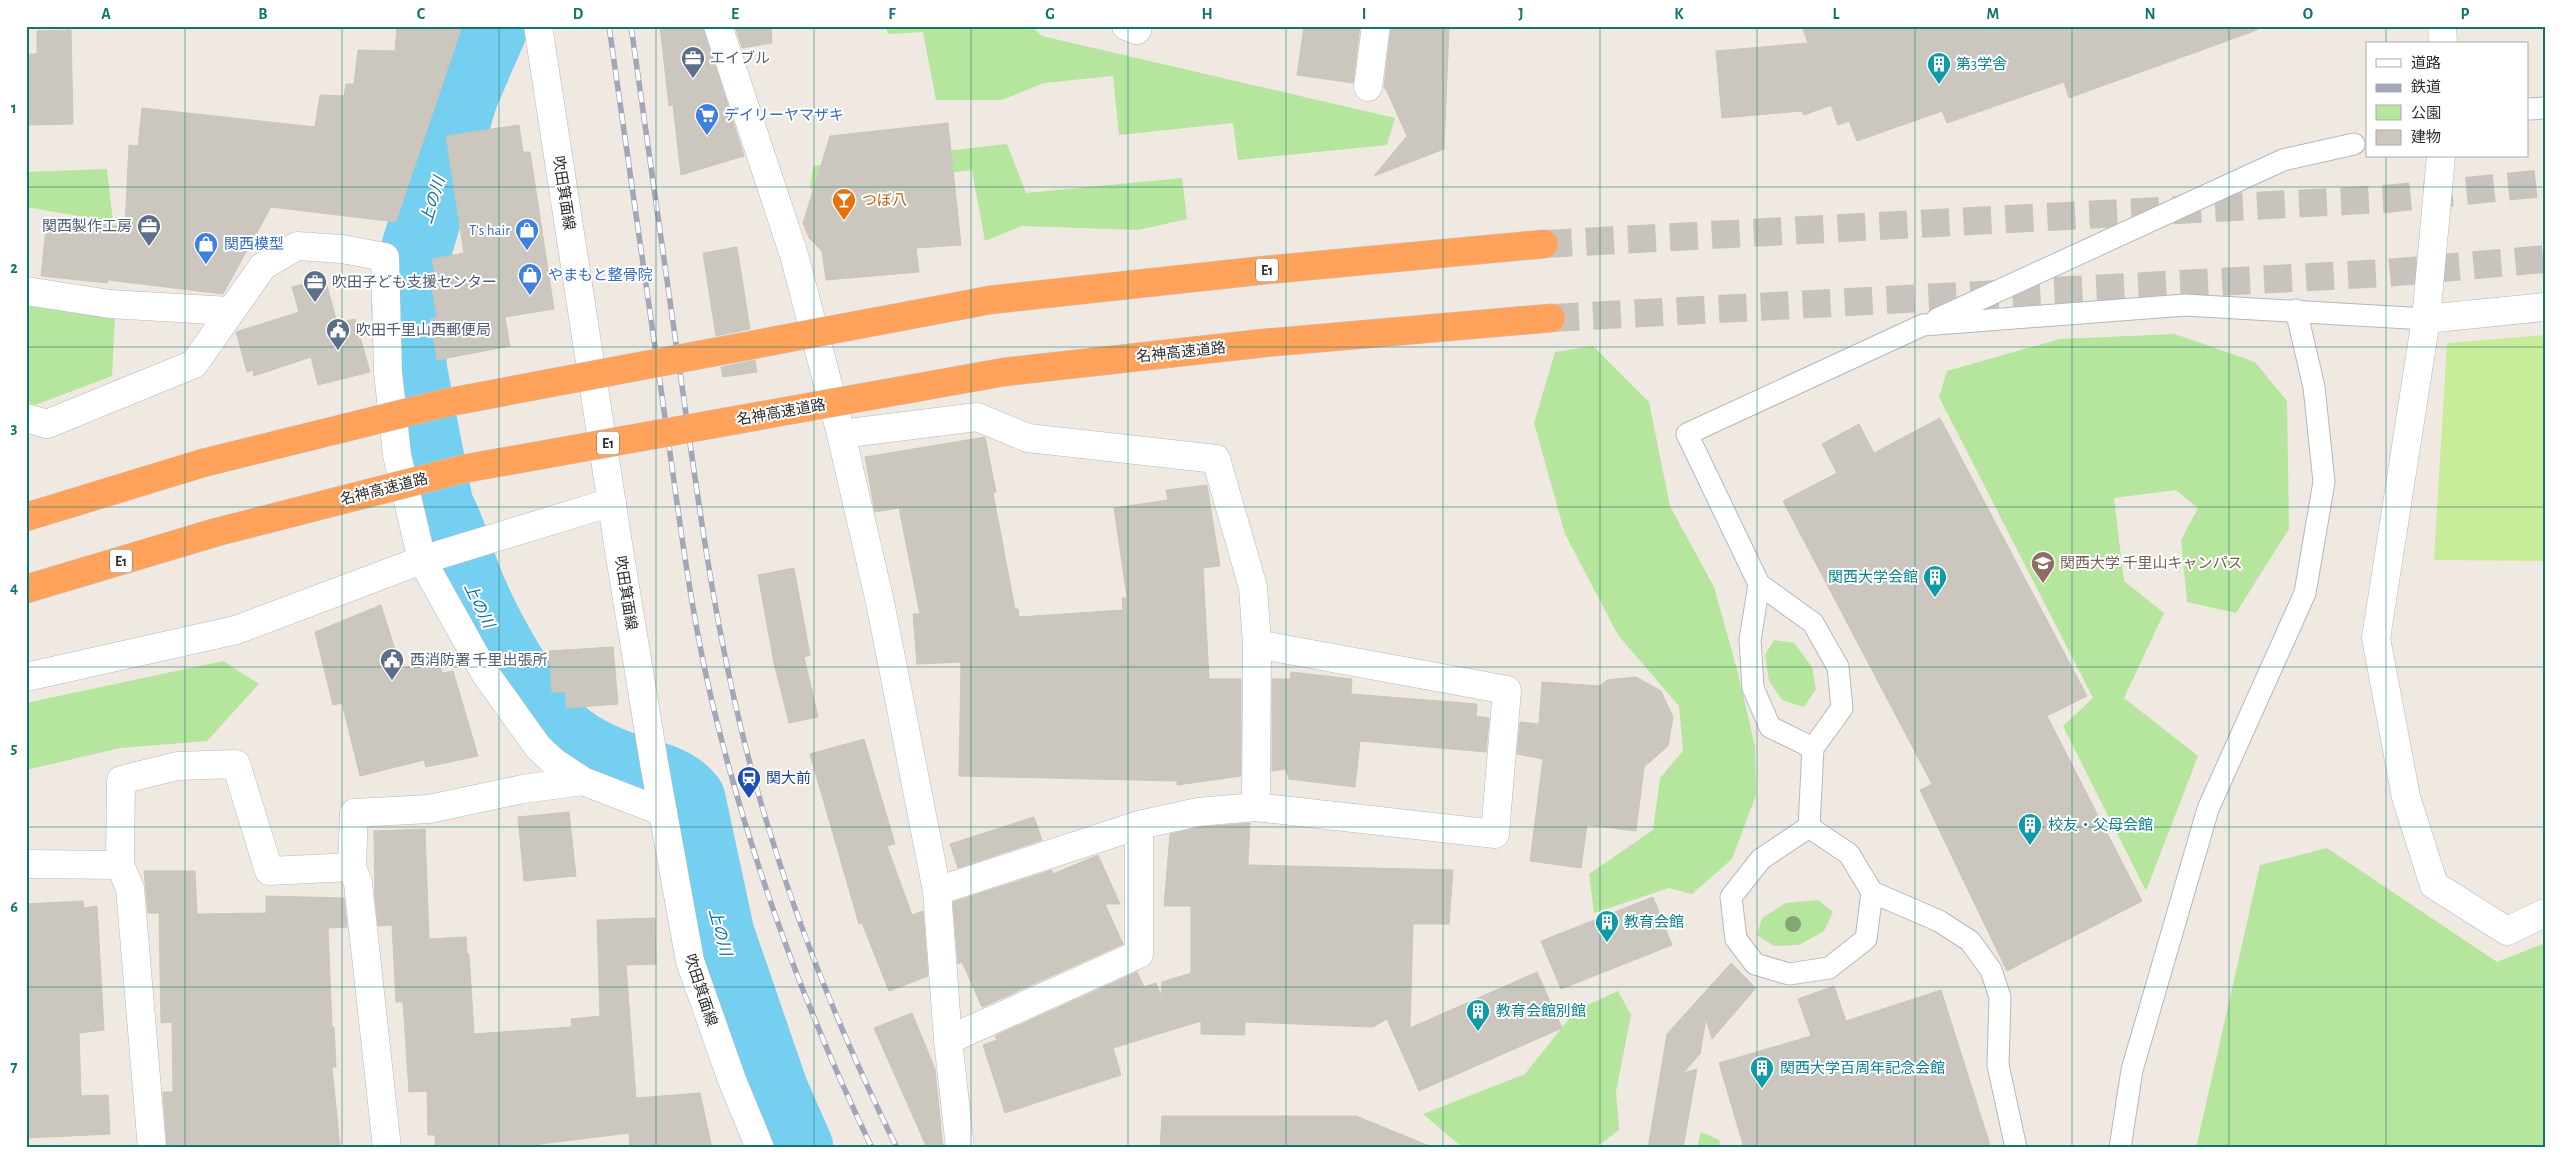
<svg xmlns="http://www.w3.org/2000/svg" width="2571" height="1174" font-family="'Alegreya Sans','Noto Sans JP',sans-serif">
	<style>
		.green { fill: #b6e59e }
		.pitch { fill: #c9ec9a }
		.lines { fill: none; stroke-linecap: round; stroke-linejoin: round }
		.river { stroke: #75cff0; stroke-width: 71 }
		.building { fill: #cbc7bf; stroke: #cbc5ba }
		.motorway-tunnel { stroke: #c8c4bd; stroke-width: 28; stroke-dasharray: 28 14; stroke-linecap: butt }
		.service-casing { stroke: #b4b7c1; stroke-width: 23 }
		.minor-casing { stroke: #b4b7c1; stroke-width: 29 }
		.tertiary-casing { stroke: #b4b7c1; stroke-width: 29 }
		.secondary-casing { stroke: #b4b7c1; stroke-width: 29 }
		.motorway-casing { stroke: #c9c9c9; stroke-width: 29 }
		.service { stroke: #fff; stroke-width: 21 }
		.minor { stroke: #fff; stroke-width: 28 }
		.tertiary { stroke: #fff; stroke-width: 28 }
		.secondary { stroke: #fff; stroke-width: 28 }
		.motorway { stroke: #ffa35c; stroke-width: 28 }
		.rail-casing { stroke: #a3a6b8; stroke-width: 5.5 }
		.rail { stroke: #fff; stroke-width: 4; stroke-dasharray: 11; stroke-linecap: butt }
		.motorway-bridge-casing { stroke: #c9c9c9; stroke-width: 29; stroke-linecap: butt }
		.motorway-bridge { stroke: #ffa35c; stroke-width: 28 }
		.tree { fill: #84a574 }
		.grid { fill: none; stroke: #0f766e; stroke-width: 1; stroke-opacity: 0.55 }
		.labels { text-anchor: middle; stroke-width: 4; stroke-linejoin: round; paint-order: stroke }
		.shield { fill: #fff; stroke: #6d6d6d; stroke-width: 1 }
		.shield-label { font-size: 14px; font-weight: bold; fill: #2e2e2e }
		.service-label { font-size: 15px; fill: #4e5e75; stroke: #fff; text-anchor: start }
		.culture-label { font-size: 15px; fill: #0d838f; stroke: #fff; text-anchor: start }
		.shop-label { font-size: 15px; fill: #366cbe; stroke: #fff; text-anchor: start }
		.street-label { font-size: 15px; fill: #2e2e2e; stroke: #fff }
		.food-label { font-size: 15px; fill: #c56008; stroke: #fff; text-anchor: start }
		.education-label { font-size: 15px; fill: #785e54; stroke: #fff; text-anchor: start }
		.transit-label { font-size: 15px; fill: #164399; stroke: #fff; text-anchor: start }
		.water-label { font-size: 16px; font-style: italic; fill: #0d6fa3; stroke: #fff }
		.neatline { fill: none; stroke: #0f766e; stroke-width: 2 }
		.grid-label { font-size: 16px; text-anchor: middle; font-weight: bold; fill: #0f766e }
	</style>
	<rect width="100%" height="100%" fill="#efe9e1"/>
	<path class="green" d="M 886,26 L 1031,26 L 1042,36 L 1395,118 L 1387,145 L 1238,160 L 1233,123 L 1119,135 L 1113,76 L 1044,83 L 1002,100 L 936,100 L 923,32 L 888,34 Z
		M 1007,144 L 1026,193 L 1182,178 L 1187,219 L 1138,230 L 1022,226 L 985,241 L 972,170 L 810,189 L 813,166 Z
		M 107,169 L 113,222 L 26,207 L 26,172 Z
		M 26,306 L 115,317 L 112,376 L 35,405 L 26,402 Z
		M 2175,334 L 2255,362 L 2287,401 L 2289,529 L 2236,613 L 2187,602 L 2181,540 L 2198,508 L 2176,490 L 2114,498 L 2124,581 L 2164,613 L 2124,698 L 2198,756 L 2146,891 L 2063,726 L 2093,698 L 1939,397 L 1947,371 L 2060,339 Z
		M 1593,346 L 1649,402 L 1670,506 L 1714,587 L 1738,673 L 1755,747 L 1756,795 L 1732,859 L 1692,894 L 1669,888 L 1594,913 L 1589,874 L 1653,830 L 1660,778 L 1683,751 L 1679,706 L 1618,635 L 1565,534 L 1534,423 L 1555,352 Z
		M 1774,640 L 1794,643 L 1812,667 L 1816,689 L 1804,707 L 1782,700 L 1769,681 L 1765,655 Z
		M 223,661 L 259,684 L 207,741 L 120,748 L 26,770 L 26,703 Z
		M 2327,848 L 2497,962 L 2545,943 L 2545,1148 L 2196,1148 L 2260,865 Z
		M 1818,900 L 1833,912 L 1824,931 L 1799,945 L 1774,946 L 1757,935 L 1762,918 L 1786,903 Z
		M 1618,991 L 1631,1015 L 1616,1092 L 1619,1130 L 1595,1148 L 1463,1148 L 1423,1114 L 1525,1074 L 1576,1010 Z
		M 1701,1132 L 1719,1140 L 1721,1148 L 1697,1148 Z"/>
	<path class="pitch" d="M 2545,335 L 2545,561 L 2434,560 L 2447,343 Z"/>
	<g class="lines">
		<path class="river" d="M 493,26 L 463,95 L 408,277 L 407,309 L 412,372 L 438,506 C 450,527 455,548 463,570 C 480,617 528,706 566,737 C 582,750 603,760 623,767 C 645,775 675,779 690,799 L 719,934 L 773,1091 L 798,1148"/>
	</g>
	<path class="building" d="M 397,26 L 462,26 L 396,222 L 271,207 L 223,294 L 108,280 L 107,283 L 41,276 L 47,218 L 125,227 L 129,145 L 138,146 L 142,108 L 315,127 L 320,95 L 344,96 L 346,84 L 354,84 L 358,50 L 395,51 Z
		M 660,26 L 703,26 L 744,156 L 681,175 L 673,105 L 669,106 Z
		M 735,26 L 771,26 L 772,43 L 742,48 Z
		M 1304,26 L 1360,26 L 1353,83 L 1297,75 Z
		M 1391,26 L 1449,26 L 1444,149 L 1374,176 L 1407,136 L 1386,89 L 1384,88 Z
		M 1802,26 L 2256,26 L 2257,30 L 2069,98 L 2064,82 L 1947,123 L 1942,111 L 1857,141 L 1849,121 L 1838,125 L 1831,105 L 1804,115 L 1802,111 L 1722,118 L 1716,51 L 1808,43 Z
		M 71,30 L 73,124 L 26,125 L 26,54 L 37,54 L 37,31 Z
		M 948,123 L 961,245 L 916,248 L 919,272 L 826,280 L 822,251 L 809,238 L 803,223 L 830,136 Z
		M 519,125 L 523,152 L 530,152 L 554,309 L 505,317 L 510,346 L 437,360 L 430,319 L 437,317 L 431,284 L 437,284 L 432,259 L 464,253 L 446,136 Z
		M 737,247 L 750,329 L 716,336 L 703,253 Z
		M 325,278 L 337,323 L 355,319 L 370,372 L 318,385 L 311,357 L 254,376 L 253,370 L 247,372 L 236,332 L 299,312 L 292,287 Z
		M 755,360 L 757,372 L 723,377 L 721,367 Z
		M 1940,418 L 2087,696 L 2047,716 L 2142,901 L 2007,971 L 1920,790 L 1932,784 L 1783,501 L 1837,473 L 1822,444 L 1859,424 L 1874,453 Z
		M 985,437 L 996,492 L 993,493 L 1015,609 L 1018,609 L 1019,617 L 1123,610 L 1122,598 L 1127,598 L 1114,508 L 1168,500 L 1166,490 L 1207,485 L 1220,566 L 1203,568 L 1209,679 L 1241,679 L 1241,776 L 1177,785 L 1177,781 L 959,776 L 961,662 L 917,664 L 913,614 L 920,614 L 899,508 L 875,512 L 865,457 Z
		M 794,568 L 810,655 L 804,657 L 818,717 L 789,723 L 774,663 L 758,575 Z
		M 381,605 L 401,669 L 438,659 L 442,673 L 453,671 L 478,756 L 426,767 L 424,760 L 360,776 L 342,703 L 333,705 L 315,632 Z
		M 613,647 L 618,704 L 567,708 L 565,692 L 552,692 L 549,651 Z
		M 1291,672 L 1352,679 L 1351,694 L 1477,704 L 1476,716 L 1489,718 L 1486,752 L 1360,741 L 1355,787 L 1289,779 L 1286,769 L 1272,771 L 1272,679 L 1290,679 Z
		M 1636,677 L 1661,691 L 1673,717 L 1668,746 L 1644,767 L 1636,831 L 1587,825 L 1581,868 L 1530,861 L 1543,759 L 1517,754 L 1520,722 L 1539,724 L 1542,682 L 1600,686 L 1607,680 Z
		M 864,739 L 895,844 L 887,846 L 912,915 L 923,911 L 928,976 L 889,991 L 862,923 L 859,924 L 810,754 Z
		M 569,812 L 576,876 L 524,881 L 518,817 Z
		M 1034,817 L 1042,840 L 958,868 L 950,844 Z
		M 1250,823 L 1248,865 L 1453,870 L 1449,924 L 1413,924 L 1410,1028 L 1537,972 L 1562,1028 L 1419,1091 L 1387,1019 L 1373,1027 L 1245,1022 L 1245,1035 L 1201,1034 L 1201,1021 L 1113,1048 L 1121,1075 L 1005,1113 L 983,1045 L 997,1040 L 995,1036 L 1137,972 L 1144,987 L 1156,983 L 1161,996 L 1162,982 L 1191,973 L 1191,906 L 1164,906 L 1170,834 L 1200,827 Z
		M 425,829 L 429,939 L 466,937 L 467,954 L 469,954 L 474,1034 L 572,1027 L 571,1019 L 600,1016 L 597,920 L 655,918 L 656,964 L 626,965 L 636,1098 L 700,1093 L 712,1148 L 630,1148 L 629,1133 L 540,1144 L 541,1148 L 435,1148 L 435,1135 L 428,1135 L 427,1091 L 409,1092 L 403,1002 L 396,1002 L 392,925 L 378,926 L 375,899 L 374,831 Z
		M 1098,855 L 1120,904 L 1105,904 L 1123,944 L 982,1007 L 962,962 L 958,964 L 953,902 L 1052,870 L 1053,874 Z
		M 144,871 L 195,871 L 197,914 L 266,913 L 266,896 L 344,898 L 347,927 L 328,928 L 332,1027 L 334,1027 L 336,1067 L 332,1067 L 340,1148 L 167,1148 L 163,1092 L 173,1092 L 172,1022 L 161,1023 L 159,913 L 148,913 Z
		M 1653,897 L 1672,945 L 1561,989 L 1541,941 Z
		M 83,901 L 84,908 L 97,906 L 104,1030 L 79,1033 L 81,1096 L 108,1095 L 110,1134 L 26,1138 L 26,904 Z
		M 1731,963 L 1756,988 L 1712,1039 L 1706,1019 L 1700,1054 L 1683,1073 L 1697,1069 L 1683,1148 L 1648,1148 L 1667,1034 Z
		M 1834,986 L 1846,1021 L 1941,990 L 1991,1148 L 1744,1148 L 1719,1063 L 1811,1036 L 1798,999 Z
		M 912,1013 L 935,1069 L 943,1148 L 927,1148 L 874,1028 Z
		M 1162,1116 L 1356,1116 L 1432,1147 L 1160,1148 Z"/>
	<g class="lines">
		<path class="motorway-tunnel" d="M 1544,244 L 2385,199 L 2545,183
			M 1551,318 L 2386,273 L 2545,259"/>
		<g class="service-casing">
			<path id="service" d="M 2530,109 L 2545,108
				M 1937,319 L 2283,160 L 2354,144
				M 1759,584 L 1687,434 L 1923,325 L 2185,305 L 2426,319
				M 1759,584 L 1813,623 L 1838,667 L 1842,708 L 1813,748 L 1770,727 L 1753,688 L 1750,640 Z
				M 1809,827 L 1849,854 L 1872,892 L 1866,939 L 1829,968 L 1789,974 L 1755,964 L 1736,939 L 1731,897 L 1761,859 Z
				M 1809,827 L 1813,748
				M 1872,892 L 1939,921 L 1970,941 L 1991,970 L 2000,997 L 1998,1065 L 2016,1148
				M 2120,1148 L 2132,1070 L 2208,809 L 2305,593 L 2324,482 L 2314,387 L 2296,310"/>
		</g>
		<g class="minor-casing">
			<path id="minor" d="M 718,26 L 794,255 L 841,434 L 880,602 L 937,891 L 948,1040 L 960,1148
				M 1126,26 L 1137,30 L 1138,26
				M 2442,26 L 2443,44
				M 1368,87 L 1376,26
				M 2441,156 L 2426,319 L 2376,638 L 2406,797 L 2434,885 L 2507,931 L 2545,913
				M 26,291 L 110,304 L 229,311
				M 2426,319 L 2545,307
				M 26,418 L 47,424 L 194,364 L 263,266 L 297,246 L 342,249 L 385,257 L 388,372 L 397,455 L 422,560 L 485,673 L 538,747 L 554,762 L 583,781 L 663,812
				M 841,434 L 977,417 L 1028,438 L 1216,459 L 1253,587 L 1257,644 L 1507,690 L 1495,834 L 1256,807 L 1198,812 L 1139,825 L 1139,954 L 948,1040
				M 1256,807 L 1257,644
				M 26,864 L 120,865 L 121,780 L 177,766 L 236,764 L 269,871 L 352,867 L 354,813 L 429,809 L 523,789 L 583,781
				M 120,865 L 130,888 L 152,1148
				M 352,867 L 358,883 L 387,1148
				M 937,891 L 1139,825"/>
		</g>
		<g class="tertiary-casing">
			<path id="tertiary" d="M 26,677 L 236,630 L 422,560 L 612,502"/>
		</g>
		<g class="secondary-casing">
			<path id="secondary" d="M 538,26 L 619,550 L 654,763 L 690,961 L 732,1080 L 760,1148"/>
		</g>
		<g class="motorway-casing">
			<path id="motorway" d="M 990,300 L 1266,270 L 1544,244
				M 1004,372 L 1264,343 L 1551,318
				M 26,517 L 203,463
				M 26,589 L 217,532"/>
		</g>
		<use href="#service" class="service"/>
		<use href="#minor" class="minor"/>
		<use href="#tertiary" class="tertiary"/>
		<use href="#secondary" class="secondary"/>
		<use href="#motorway" class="motorway"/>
		<g class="rail-casing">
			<path id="rail" d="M 609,26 C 628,159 647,291 666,424 C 680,523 692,624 717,722 C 754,869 806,1011 872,1148
				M 631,26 C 649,153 667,280 685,407 C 703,537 722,669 759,796 C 793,915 842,1037 897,1148"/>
		</g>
		<use href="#rail" class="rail"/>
		<g class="motorway-bridge-casing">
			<path id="motorway-bridge" d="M 203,463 L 445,403 L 990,300
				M 217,532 L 463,469 L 1004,372"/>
		</g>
		<use href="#motorway-bridge" class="motorway-bridge"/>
	</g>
	<circle class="tree" cx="1793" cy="924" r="8"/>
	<path class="grid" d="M 185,26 L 185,1148M 342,26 L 342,1148M 499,26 L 499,1148M 656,26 L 656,1148M 814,26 L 814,1148M 971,26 L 971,1148M 1128,26 L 1128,1148M 1286,26 L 1286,1148M 1443,26 L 1443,1148M 1600,26 L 1600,1148M 1757,26 L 1757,1148M 1915,26 L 1915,1148M 2072,26 L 2072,1148M 2229,26 L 2229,1148M 2386,26 L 2386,44M 2386,156 L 2386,1148M 26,187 L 2545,187M 26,347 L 2545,347M 26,507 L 2545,507M 26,667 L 2545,667M 26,827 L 2545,827M 26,987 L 2545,987"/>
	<defs>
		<g id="office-pin" transform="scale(1.25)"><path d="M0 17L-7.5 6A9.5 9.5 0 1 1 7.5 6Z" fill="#5c6f8a" stroke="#fff"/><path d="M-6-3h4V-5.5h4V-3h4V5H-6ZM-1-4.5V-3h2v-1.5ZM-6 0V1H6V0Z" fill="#fff"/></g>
		<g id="building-pin" transform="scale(1.25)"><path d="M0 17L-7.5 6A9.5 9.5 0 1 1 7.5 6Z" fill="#0f9aa8" stroke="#fff"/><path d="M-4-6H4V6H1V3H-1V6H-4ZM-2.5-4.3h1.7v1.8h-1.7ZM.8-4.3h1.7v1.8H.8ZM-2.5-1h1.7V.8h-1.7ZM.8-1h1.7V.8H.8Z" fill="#fff"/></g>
		<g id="supermarket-pin" transform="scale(1.25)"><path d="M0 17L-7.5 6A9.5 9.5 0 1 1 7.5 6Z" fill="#3f7fe0" stroke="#fff"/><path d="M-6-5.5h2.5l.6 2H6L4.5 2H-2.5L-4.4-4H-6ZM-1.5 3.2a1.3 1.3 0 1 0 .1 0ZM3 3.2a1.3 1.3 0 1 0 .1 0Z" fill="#fff"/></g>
		<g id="bar-pin" transform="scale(1.25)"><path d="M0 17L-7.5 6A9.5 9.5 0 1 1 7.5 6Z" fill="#e8710a" stroke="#fff"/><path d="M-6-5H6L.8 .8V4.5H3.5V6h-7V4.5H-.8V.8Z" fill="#fff"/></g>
		<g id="shop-pin" transform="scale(1.25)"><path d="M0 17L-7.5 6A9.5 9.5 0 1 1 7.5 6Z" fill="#3f7fe0" stroke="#fff"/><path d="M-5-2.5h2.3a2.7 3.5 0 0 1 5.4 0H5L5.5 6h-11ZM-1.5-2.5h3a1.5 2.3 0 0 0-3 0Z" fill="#fff"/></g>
		<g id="civic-pin" transform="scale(1.25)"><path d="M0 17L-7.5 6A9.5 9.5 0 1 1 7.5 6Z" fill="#5c6f8a" stroke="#fff"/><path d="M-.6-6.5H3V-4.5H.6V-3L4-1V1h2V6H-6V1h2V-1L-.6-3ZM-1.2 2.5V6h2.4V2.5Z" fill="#fff"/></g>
		<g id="university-pin" transform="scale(1.25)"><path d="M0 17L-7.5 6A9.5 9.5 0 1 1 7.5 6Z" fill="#8d6e63" stroke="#fff"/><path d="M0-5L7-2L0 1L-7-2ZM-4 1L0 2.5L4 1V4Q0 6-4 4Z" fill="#fff"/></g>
		<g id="station-pin" transform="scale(1.25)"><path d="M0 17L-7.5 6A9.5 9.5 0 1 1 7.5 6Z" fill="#1a4fb4" stroke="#fff"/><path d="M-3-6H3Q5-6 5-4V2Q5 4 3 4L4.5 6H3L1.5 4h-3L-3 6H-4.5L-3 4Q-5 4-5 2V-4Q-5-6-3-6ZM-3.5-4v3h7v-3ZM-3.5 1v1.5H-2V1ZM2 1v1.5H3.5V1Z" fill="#fff"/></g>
	</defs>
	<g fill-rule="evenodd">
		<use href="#office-pin" x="693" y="58"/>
		<use href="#building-pin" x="1939" y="64"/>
		<use href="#supermarket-pin" x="707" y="115"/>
		<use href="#bar-pin" x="844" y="200"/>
		<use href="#office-pin" x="149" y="226"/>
		<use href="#shop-pin" x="527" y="230"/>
		<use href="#shop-pin" x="206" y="244"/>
		<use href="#shop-pin" x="530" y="275"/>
		<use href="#office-pin" x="315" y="282"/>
		<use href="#civic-pin" x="338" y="330"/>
		<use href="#university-pin" x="2043" y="563"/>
		<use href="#building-pin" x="1935" y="577"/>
		<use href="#civic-pin" x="392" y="660"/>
		<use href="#station-pin" x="749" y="778"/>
		<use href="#building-pin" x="2030" y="825"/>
		<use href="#building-pin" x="1607" y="922"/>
		<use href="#building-pin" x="1478" y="1011"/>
		<use href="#building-pin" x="1762" y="1068"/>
	</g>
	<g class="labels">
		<g class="shield">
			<rect x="1256" y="258.5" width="22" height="23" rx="4"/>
			<rect x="597" y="431.5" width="22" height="23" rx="4"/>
			<rect x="110" y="549.5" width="22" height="23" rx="4"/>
		</g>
		<g class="shield-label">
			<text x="1267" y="275">E1</text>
			<text x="608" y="448">E1</text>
			<text x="121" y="566">E1</text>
		</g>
		<g class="service-label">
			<text x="710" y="63">エイブル</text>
			<text x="132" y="231" text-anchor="end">関西製作工房</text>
			<text x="332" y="287">吹田子ども支援センター</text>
			<text x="356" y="335">吹田千里山西郵便局</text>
			<text x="410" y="665">西消防署 千里出張所</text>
		</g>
		<g class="culture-label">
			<text x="1956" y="69">第3学舎</text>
			<text x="1918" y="582" text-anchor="end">関西大学会館</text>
			<text x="2048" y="830">校友・父母会館</text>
			<text x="1624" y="927">教育会館</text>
			<text x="1496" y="1016">教育会館別館</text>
			<text x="1780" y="1073">関西大学百周年記念会館</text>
		</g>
		<g class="shop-label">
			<text x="724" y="120">デイリーヤマザキ</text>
			<text x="510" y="235" text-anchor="end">T's hair</text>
			<text x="224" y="249">関西模型</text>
			<text x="548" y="280">やまもと整骨院</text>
		</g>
		<g class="street-label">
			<text transform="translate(564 193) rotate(81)" y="5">吹田箕面線</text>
			<text transform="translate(1181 352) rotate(-6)" y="5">名神高速道路</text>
			<text transform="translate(781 412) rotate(-10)" y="5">名神高速道路</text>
			<text transform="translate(384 489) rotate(-14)" y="5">名神高速道路</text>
			<text transform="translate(626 593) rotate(81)" y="5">吹田箕面線</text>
			<text transform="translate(701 990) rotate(72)" y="5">吹田箕面線</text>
		</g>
		<g class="food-label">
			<text x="862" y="205">つぼ八</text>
		</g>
		<g class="education-label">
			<text x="2060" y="568">関西大学 千里山キャンパス</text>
		</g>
		<g class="transit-label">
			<text x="766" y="783">関大前</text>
		</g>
		<g class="water-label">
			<text transform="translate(432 200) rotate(-73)" y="6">上の川</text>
			<text transform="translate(480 605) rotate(64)" y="6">上の川</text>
			<text transform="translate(721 932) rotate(75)" y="6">上の川</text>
		</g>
	</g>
	<rect width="2571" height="1174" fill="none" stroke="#ffffff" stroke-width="55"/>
	<rect x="2366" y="42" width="162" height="115" fill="#ffffff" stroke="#ababab"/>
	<rect x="2376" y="59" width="25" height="8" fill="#ffffff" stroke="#ababab"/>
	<text x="2411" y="68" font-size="15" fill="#2e2e2e">道路</text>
	<rect x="2376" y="84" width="25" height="8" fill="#a3a6b8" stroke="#ababab"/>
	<text x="2411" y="92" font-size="15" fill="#2e2e2e">鉄道</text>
	<rect x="2376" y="105" width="25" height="15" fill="#b6e59e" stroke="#ababab"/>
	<text x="2411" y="118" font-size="15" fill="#2e2e2e">公園</text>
	<rect x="2376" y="130" width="25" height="15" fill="#cbc7bf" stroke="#ababab"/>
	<text x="2411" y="142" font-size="15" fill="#2e2e2e">建物</text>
	<rect x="28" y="28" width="2516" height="1118" class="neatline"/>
	<g class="grid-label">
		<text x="106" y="19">A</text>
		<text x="263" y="19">B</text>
		<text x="421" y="19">C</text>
		<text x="578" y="19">D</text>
		<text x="735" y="19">E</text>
		<text x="892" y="19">F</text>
		<text x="1050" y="19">G</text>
		<text x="1207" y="19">H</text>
		<text x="1364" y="19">I</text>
		<text x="1521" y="19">J</text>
		<text x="1679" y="19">K</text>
		<text x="1836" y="19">L</text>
		<text x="1993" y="19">M</text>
		<text x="2150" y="19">N</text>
		<text x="2308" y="19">O</text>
		<text x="2465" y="19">P</text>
		<text x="14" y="113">1</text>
		<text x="14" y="273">2</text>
		<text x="14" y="433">3</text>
		<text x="14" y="593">4</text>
		<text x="14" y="753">5</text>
		<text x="14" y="912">6</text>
		<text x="14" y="1072">7</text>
	</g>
</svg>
